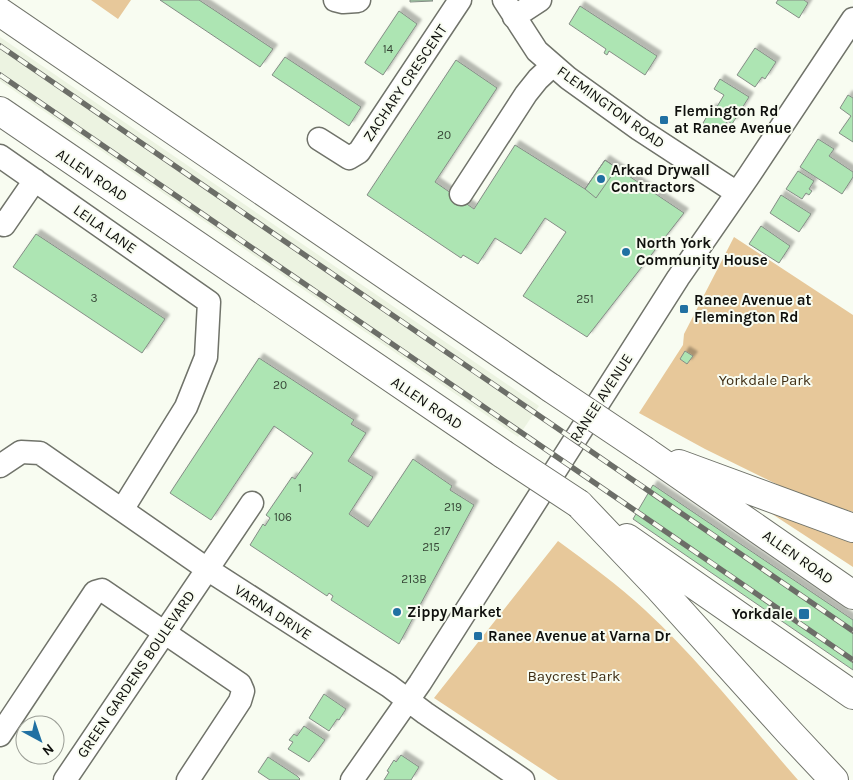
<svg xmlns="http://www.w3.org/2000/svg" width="853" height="780" font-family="Karla,sans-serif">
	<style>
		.built { fill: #ecf3e1 }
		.green { fill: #e7c89a }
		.building { fill: #ade5b3; stroke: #858d86; filter: url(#shadow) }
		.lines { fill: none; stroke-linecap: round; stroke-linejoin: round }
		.minor-casing { stroke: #70736a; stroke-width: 25 }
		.highway-casing { stroke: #70736a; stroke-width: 30 }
		.minor { stroke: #fff; stroke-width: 22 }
		.highway { stroke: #fff; stroke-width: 28 }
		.rail-casing { stroke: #6c6e68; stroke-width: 5.5 }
		.rail { stroke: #f8fcf1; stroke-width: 4; stroke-dasharray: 11; stroke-linecap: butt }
		.highway-bridge-casing { stroke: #70736a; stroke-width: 30; stroke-linecap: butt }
		.highway-bridge { stroke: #fff; stroke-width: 28 }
		.poi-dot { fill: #2070a2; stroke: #f8fcf1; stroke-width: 2 }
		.labels { text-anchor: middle; stroke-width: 4; stroke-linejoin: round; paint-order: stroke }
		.number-label { font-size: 12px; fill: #364536 }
		.street-label { font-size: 15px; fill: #0f100d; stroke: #f8fcf1 }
		.poi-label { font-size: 15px; font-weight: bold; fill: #0f100d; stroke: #f8fcf1; text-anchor: start }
		.park-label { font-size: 15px; fill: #3f2e14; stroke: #f8fcf1 }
	</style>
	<defs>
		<filter id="shadow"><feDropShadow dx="4.5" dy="-4.5" stdDeviation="1" flood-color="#0004"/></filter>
	</defs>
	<rect width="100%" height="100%" fill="#f8fcf1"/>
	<path class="built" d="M 0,37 L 539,406 L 518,437 L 0,81 Z"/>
	<path class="green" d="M 91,0 L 131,0 L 118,19 Z
		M 734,237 L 853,315 L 853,512 L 801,496 L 705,449 L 639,413 L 683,345 L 684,334 Z
		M 766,510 L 853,536 L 853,567 Z
		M 558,541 C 588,563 618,585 645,610 C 701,662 748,723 798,780 L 558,780 L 434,698 Z"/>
	<path class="building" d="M 160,0 L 199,0 L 273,49 L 260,67 Z
		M 410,0 L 432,0 L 433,1 L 410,2 Z
		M 778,0 L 804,0 L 808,3 L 799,18 L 776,3 Z
		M 580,6 L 657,56 L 645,75 L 609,51 L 607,55 L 604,53 L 606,49 L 569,24 Z
		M 399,11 L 417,24 L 383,75 L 365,63 L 365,62 Z
		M 755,48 L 776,62 L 765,79 L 762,77 L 755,87 L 737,75 Z
		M 285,57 L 361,107 L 349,126 L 272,75 Z
		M 456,60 L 497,88 L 435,182 L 474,209 L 515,145 L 585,189 L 605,160 L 684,213 L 587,337 L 523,296 L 566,232 L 545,218 L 521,254 L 495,238 L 478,264 L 463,255 L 461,258 L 367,195 Z
		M 720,79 L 749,97 L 732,124 L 728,121 L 718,133 L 703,123 L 712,108 L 715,110 L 724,95 L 714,89 Z
		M 848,95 L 853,98 L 853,142 L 839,133 L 851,116 L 840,108 Z
		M 818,139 L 834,149 L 829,156 L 853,172 L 853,177 L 842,194 L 800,167 Z
		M 605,160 L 617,168 L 596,198 L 585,189 Z
		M 798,171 L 814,181 L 809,189 L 812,191 L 809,195 L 806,193 L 802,199 L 786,189 Z
		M 781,195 L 811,214 L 799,232 L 770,213 Z
		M 761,226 L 790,246 L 779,263 L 749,244 Z
		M 36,234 L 165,319 L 142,353 L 13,267 Z
		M 685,351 L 693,356 L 687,364 L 680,359 Z
		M 259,358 L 354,420 L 351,424 L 366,433 L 348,461 L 373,477 L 349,514 L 368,527 L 413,459 L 452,486 L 450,490 L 474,505 L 399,644 L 331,600 L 333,596 L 329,593 L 327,596 L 250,545 L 263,524 L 265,526 L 270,518 L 266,515 L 292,477 L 295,479 L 313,453 L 274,426 L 211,520 L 170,493 Z
		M 653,485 L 853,620 L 853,670 L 633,519 Z
		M 324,694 L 346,709 L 339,720 L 337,719 L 329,731 L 309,718 Z
		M 304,726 L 325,740 L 309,762 L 288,749 L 293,742 L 289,740 L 294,734 L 297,736 Z
		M 401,755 L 419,767 L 411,780 L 384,780 L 389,772 L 387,771 L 394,760 L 396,762 Z
		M 268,757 L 297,776 L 300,779 L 299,780 L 270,780 L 258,772 Z"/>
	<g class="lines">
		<g class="minor-casing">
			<path id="minor" d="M 335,0 L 343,2 L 358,1 L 359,0
				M 504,0 L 537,51 L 568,78 L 639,129 L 737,193
				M 514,17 L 540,0
				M 319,139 L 349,158 L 359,152 L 460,0
				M 0,156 L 209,302 L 206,357 L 186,407 L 122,510
				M 461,194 L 526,94 L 538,79 L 553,65
				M 0,222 L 4,225 L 35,180
				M 0,466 L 21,452 L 40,453 L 207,569 L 389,686 L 425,713 L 523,780
				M 0,735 L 95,592 L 102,590 L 240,684 L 243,691 L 240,701 L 188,780
				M 65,780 L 252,503
				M 352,780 L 420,683 L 678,278 L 748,177 L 853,19"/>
		</g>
		<g class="highway-casing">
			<path id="highway" d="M 0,12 L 551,388
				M 0,111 L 503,454
				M 645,451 L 853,595
				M 679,464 L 853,528
				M 579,504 L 659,588 L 789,732 L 834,780
				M 627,538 L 853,695"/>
		</g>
		<use href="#minor" class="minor"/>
		<use href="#highway" class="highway"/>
		<g class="rail-casing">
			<path id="rail" d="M 0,46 L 853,631
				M 0,75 L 853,660"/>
		</g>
		<use href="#rail" class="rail"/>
		<g class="highway-bridge-casing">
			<path id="highway-bridge" d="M 551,388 L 645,451
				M 503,454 L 579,504"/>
		</g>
		<use href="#highway-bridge" class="highway-bridge"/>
	</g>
	<g class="poi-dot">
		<rect x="659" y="115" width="10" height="10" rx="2.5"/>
		<circle cx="601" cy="179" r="5"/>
		<circle cx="626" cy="252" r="5"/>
		<rect x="679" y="304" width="10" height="10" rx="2.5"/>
		<circle cx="397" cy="612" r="5"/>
		<rect x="798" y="608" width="12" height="12" rx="2.5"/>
		<rect x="473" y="631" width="10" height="10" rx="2.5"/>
	</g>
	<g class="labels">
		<g class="number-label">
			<text x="388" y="53">14</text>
			<text x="444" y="139">20</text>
			<text x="94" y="302">3</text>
			<text x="585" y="303">251</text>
			<text x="280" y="389">20</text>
			<text x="300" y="492">1</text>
			<text x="453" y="511">219</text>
			<text x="283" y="521">106</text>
			<text x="442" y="535">217</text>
			<text x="431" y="551">215</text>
			<text x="414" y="583">213B</text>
		</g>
		<g class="street-label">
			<text transform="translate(405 83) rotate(-56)" y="5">ZACHARY CRESCENT</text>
			<text transform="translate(611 107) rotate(36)" y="5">FLEMINGTON ROAD</text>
			<text transform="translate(92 175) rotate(34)" y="5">ALLEN ROAD</text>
			<text transform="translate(105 229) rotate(35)" y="5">LEILA LANE</text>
			<text transform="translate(601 398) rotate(-57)" y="5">RANEE AVENUE</text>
			<text transform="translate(427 403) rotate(34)" y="5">ALLEN ROAD</text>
			<text transform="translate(798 557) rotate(35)" y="5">ALLEN ROAD</text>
			<text transform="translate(273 612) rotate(33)" y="5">VARNA DRIVE</text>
			<text transform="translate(136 674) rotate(-56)" y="5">GREEN GARDENS BOULEVARD</text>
		</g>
		<g class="poi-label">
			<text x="674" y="116">Flemington Rd<tspan x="674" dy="17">at Ranee Avenue</tspan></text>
			<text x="611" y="175">Arkad Drywall<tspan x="611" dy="17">Contractors</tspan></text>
			<text x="636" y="248">North York<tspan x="636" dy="17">Community House</tspan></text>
			<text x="694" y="305">Ranee Avenue at<tspan x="694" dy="17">Flemington Rd</tspan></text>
			<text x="407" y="617">Zippy Market</text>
			<text x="793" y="619" text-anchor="end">Yorkdale</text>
			<text x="488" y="641">Ranee Avenue at Varna Dr</text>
		</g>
		<g class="park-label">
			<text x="765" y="385">Yorkdale Park</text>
			<text x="574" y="681">Baycrest Park</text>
		</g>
	</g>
	<g transform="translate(40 740) rotate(140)"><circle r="24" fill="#f8fcf1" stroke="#9b9e96"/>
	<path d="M0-4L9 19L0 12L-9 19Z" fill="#2070a2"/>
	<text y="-8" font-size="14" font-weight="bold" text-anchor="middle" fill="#0f100d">N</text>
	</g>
</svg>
